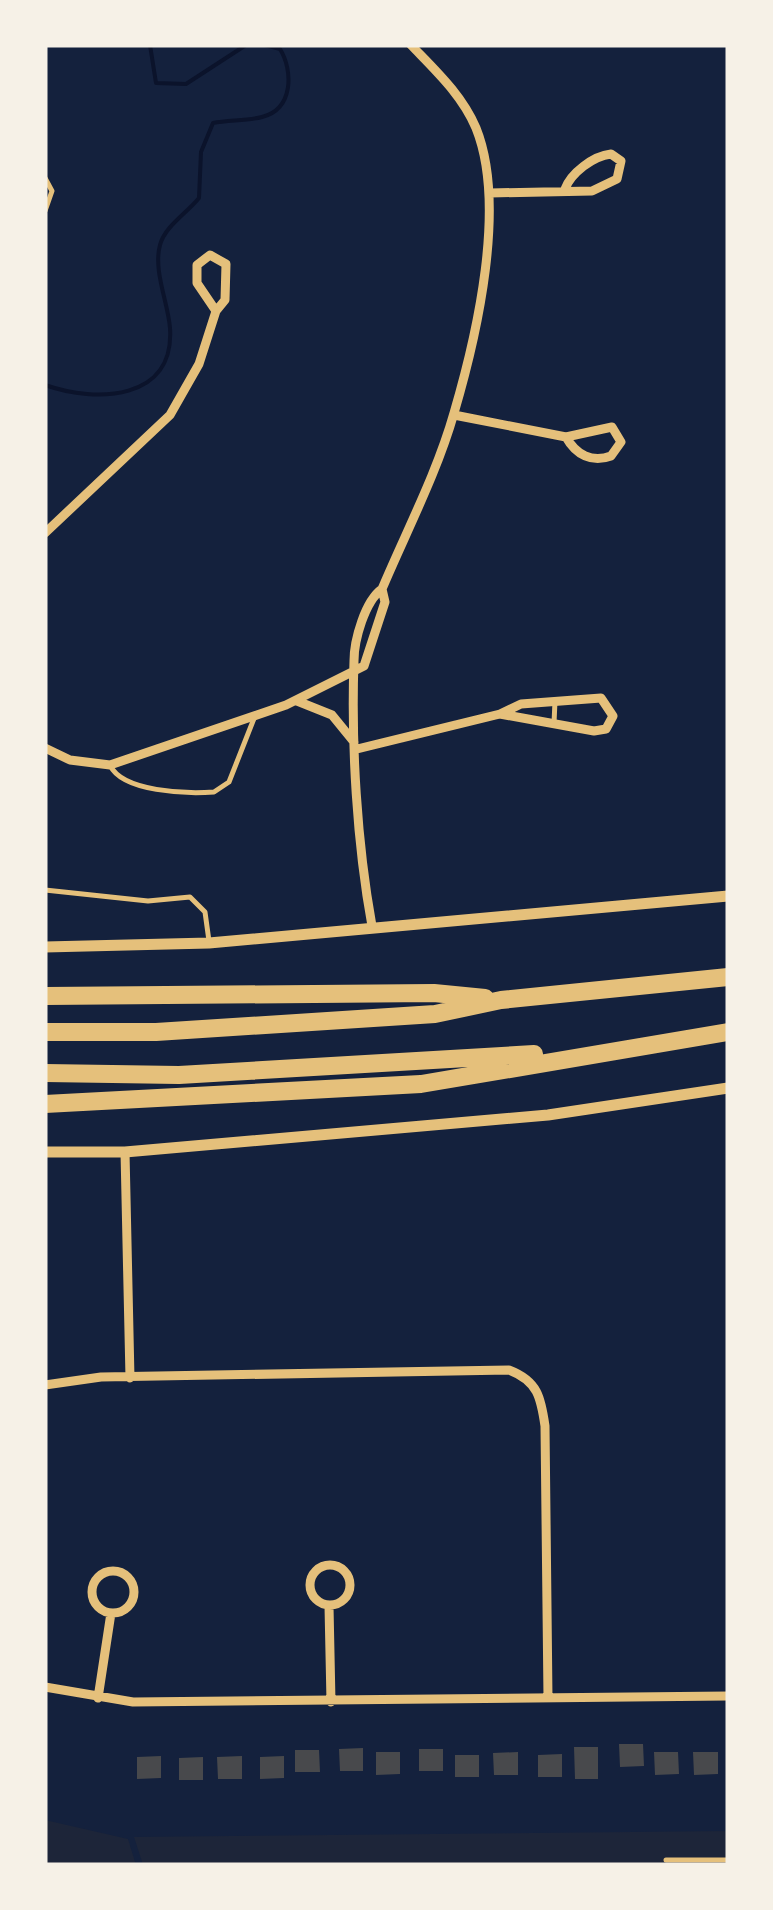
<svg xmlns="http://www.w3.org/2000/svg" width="773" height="1910" font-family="Arial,sans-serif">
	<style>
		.green { fill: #1d2539 }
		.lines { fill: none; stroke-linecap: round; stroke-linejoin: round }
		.stream { stroke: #0b132b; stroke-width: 4 }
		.building { fill: #48494c }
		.service { stroke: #e5c07b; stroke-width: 5 }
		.minor { stroke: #e5c07b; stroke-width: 9 }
		.tertiary { stroke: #e5c07b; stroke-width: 11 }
		.motorway { stroke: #e5c07b; stroke-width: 18 }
	</style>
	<rect width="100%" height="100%" fill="#14213d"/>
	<path class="green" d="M 45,1820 L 128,1839 L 136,1865 L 45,1865 Z
		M 728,1831 L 728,1865 L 143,1865 L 134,1837 Z"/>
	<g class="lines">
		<path class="stream" d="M 150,45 L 156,83 L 186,84 L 246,45
			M 45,385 C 96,403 175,401 170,328 C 168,302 153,271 160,245 C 165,226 187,213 199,198 L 201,152 L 213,123 C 229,120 247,121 262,117 C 294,109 293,70 280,49 L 265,45"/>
	</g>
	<path class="building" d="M 619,1744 L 643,1744 L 644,1766 L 620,1767 Z
		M 574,1747 L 598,1747 L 598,1779 L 575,1779 Z
		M 363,1748 L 363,1771 L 340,1771 L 339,1749 Z
		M 419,1749 L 443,1749 L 443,1771 L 419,1771 Z
		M 295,1750 L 319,1750 L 320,1772 L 295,1772 Z
		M 376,1752 L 400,1752 L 400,1774 L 376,1775 Z
		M 518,1752 L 518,1775 L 494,1775 L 493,1753 Z
		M 654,1752 L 678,1752 L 679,1774 L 655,1775 Z
		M 693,1752 L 718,1752 L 718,1774 L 694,1775 Z
		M 562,1754 L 562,1777 L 538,1777 L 538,1755 Z
		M 455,1755 L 479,1755 L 479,1777 L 455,1777 Z
		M 161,1756 L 161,1778 L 137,1779 L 137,1757 Z
		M 242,1756 L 242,1779 L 218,1779 L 217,1757 Z
		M 284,1756 L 284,1778 L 260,1779 L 260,1757 Z
		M 203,1757 L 203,1780 L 179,1780 L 179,1758 Z"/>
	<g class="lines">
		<path class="service" d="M 45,178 L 52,191 L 45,211
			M 554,723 L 555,701
			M 110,765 C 122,792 187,794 214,792 L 229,782 L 255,716
			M 45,890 L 148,901 L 190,897 L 205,912 L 209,941
			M 666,1860 L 728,1860"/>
		<path class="minor" d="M 490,193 L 592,191 L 617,179 L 621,161 L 611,154 C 593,156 571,173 565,189
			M 454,415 L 566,437 L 612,427 L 621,442 L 611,456 C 592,463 576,455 566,437
			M 45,533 L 170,415 L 199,364 L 216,311 L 225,300 L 226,264 L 210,255 L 197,265 L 197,283 L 216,311
			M 297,701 L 332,715 L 354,742
			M 45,748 L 70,760 L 110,765 L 286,705 L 364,666 L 385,602 L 382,589
			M 357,749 L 500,714 L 521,704 L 601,698 L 613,716 L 606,729 L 594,731 L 500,714
			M 372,926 C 357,844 351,744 354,661 C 354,640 365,601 382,589 C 406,532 437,473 454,413 C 477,335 507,205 476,128 C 462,95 436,71 411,45
			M 125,1152 L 130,1378
			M 45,1385 L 101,1377 L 509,1370 C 538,1381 541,1398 545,1426 L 548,1698
			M310 1585a20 20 0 1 1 40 0a20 20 0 1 1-40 0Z
			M92 1592a21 21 0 1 1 42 0a21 21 0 1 1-42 0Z
			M 329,1606 L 331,1702
			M 45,1687 L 133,1702 L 728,1696
			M 98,1698 L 111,1613"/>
		<path class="tertiary" d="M 45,947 L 209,943 L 728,896
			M 45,1152 L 125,1152 L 548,1115 L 728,1088"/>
		<path class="motorway" d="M 45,996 L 434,993 L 485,998
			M 45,1032 L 156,1032 L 435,1014 L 501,1000 L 728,977
			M 45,1073 L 179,1075 L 534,1054
			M 45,1104 L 421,1084 L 728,1032"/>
	</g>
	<rect width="773" height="1910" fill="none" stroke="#f6f1e7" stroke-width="95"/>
</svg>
